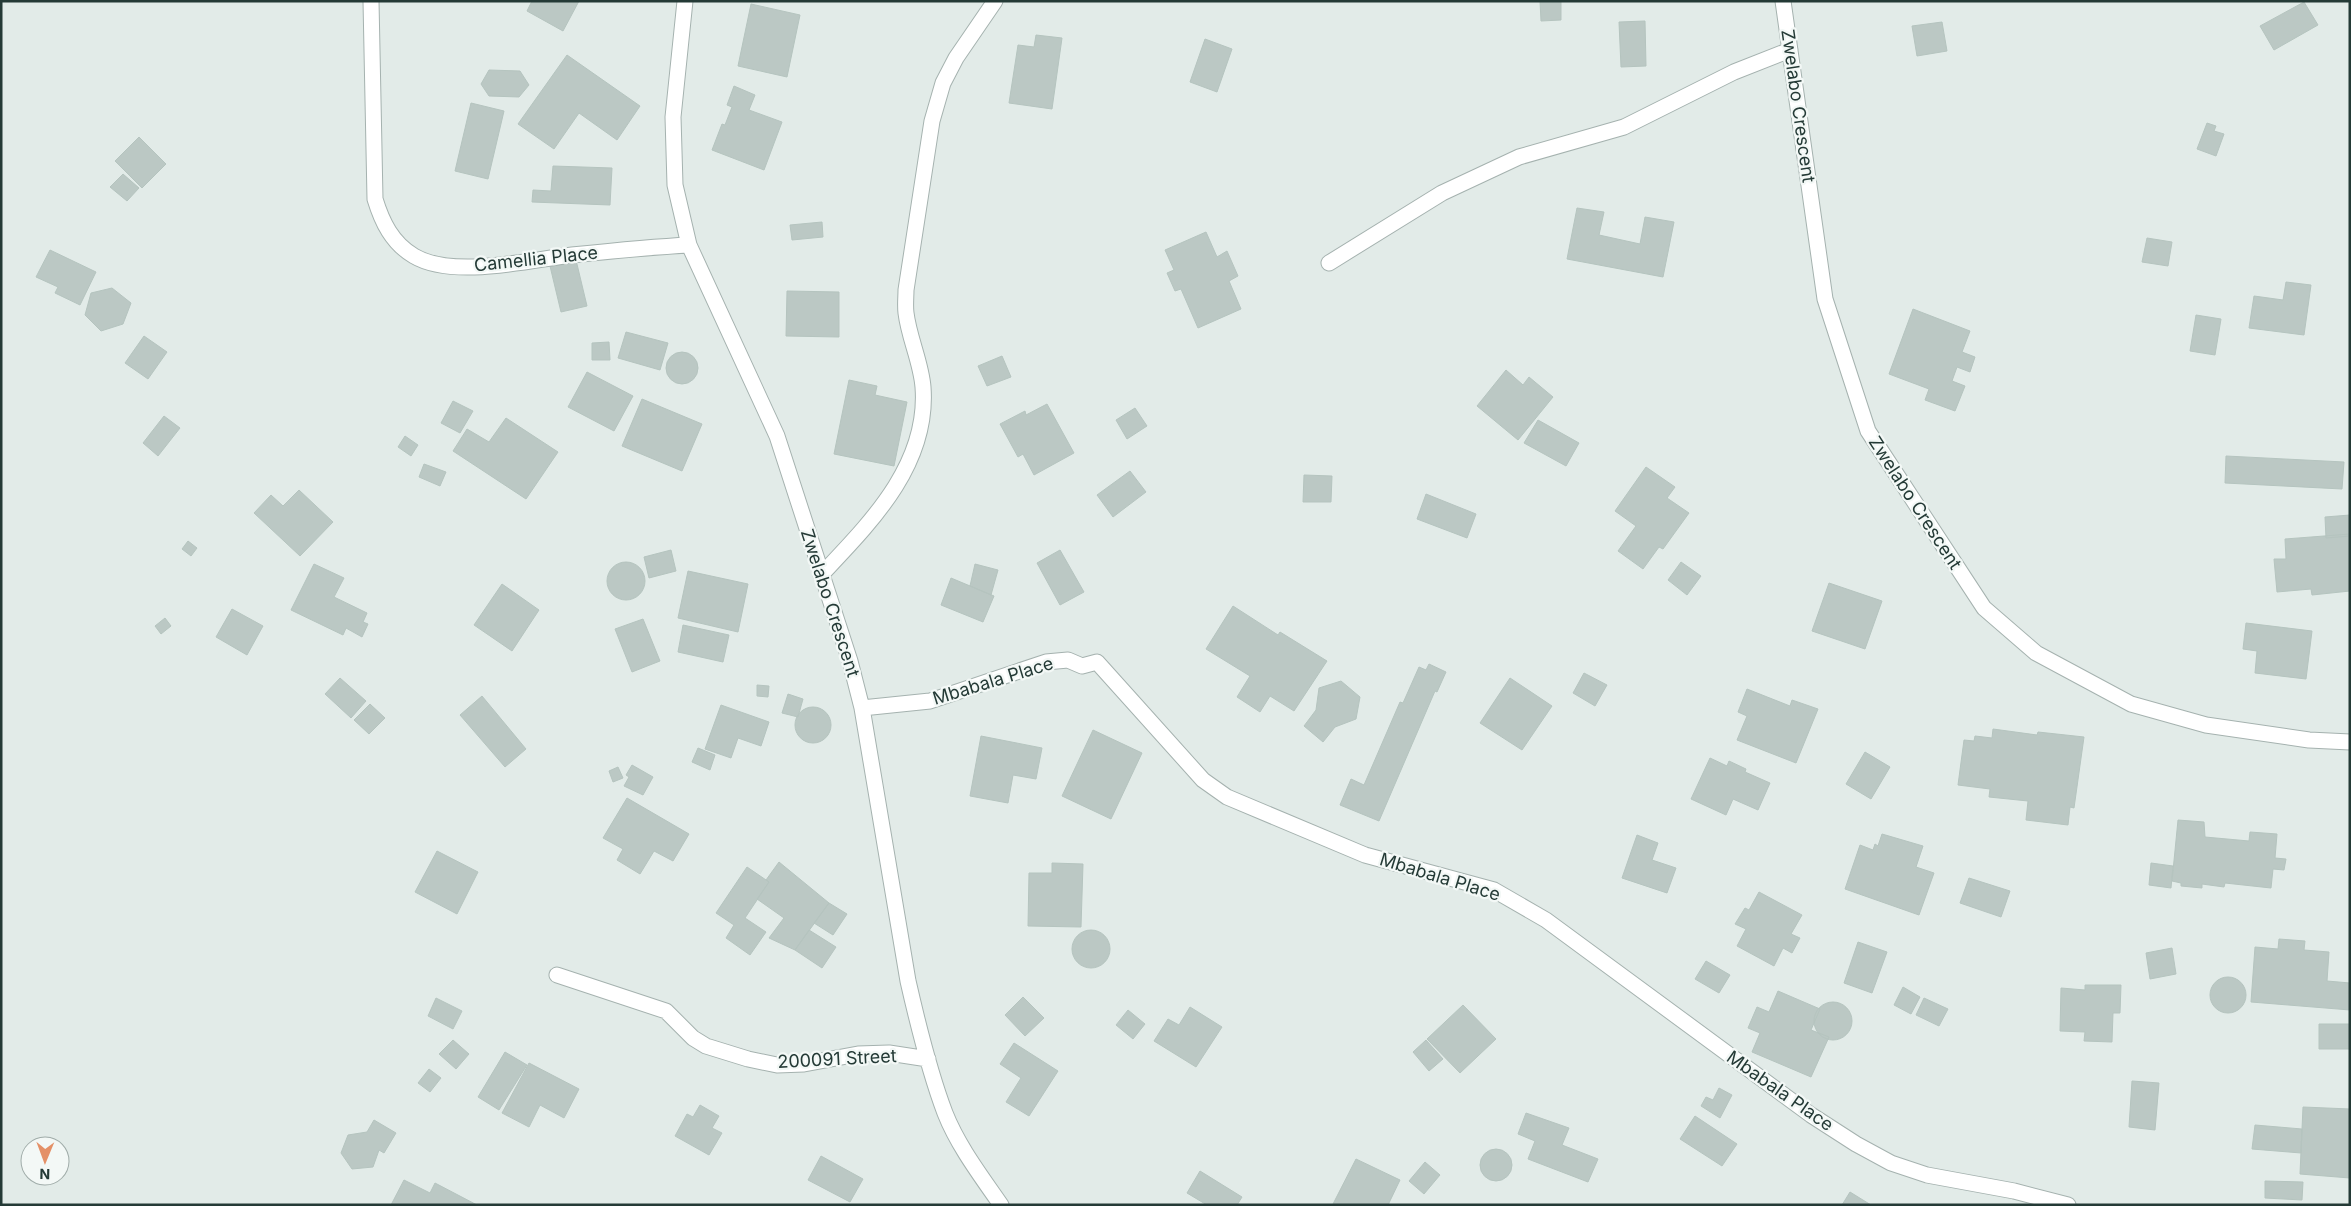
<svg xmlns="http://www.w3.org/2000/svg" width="2351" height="1206" font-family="Inter,sans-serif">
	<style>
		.building { fill: #bbc8c4; stroke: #b5c4bf }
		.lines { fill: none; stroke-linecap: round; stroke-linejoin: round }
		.minor-casing { stroke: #a5b2af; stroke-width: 17 }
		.minor { stroke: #fff; stroke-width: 15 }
		.labels { text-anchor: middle; stroke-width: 4.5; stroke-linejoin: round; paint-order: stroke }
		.street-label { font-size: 18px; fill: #243a36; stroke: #f3f8f6 }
	</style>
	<rect width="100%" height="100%" fill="#e2ebe8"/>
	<path class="building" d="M 532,1 L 579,1 L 563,31 L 527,11 Z
		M 1540,1 L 1561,1 L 1561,20 L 1541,21 Z
		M 2304,2 L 2318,25 L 2274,50 L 2260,26 Z
		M 751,4 L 800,15 L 787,77 L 738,66 Z
		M 1645,21 L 1646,66 L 1621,67 L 1619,22 Z
		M 1942,22 L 1947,51 L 1917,56 L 1912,26 Z
		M 1036,35 L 1062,38 L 1052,109 L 1009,103 L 1018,45 L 1034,47 Z
		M 1205,39 L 1232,49 L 1217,92 L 1190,82 Z
		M 567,55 L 640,106 L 617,140 L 579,113 L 554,149 L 518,124 Z
		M 489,70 L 520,71 L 529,85 L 519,97 L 489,96 L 481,84 Z
		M 734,86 L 755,95 L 749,110 L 782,122 L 764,170 L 712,150 L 722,124 L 725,125 L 732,107 L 727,105 Z
		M 471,103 L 504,111 L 488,179 L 455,171 Z
		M 2207,123 L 2216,126 L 2214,131 L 2224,134 L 2216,156 L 2197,149 Z
		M 139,137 L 166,164 L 142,188 L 115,161 Z
		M 553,166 L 612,168 L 610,205 L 532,202 L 533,190 L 551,191 Z
		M 123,174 L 139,188 L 127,201 L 110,187 Z
		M 1577,208 L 1604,212 L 1599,235 L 1640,244 L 1645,217 L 1674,222 L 1663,277 L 1567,259 Z
		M 822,222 L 823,237 L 792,240 L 790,225 Z
		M 1206,232 L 1217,257 L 1227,251 L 1238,276 L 1229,281 L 1241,309 L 1198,328 L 1181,289 L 1175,291 L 1167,273 L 1174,270 L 1165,250 Z
		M 2147,238 L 2172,242 L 2168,266 L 2142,262 Z
		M 50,250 L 96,272 L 80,305 L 55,293 L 58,287 L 36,277 Z
		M 576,260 L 587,306 L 561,312 L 550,266 Z
		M 2286,282 L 2311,285 L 2304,335 L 2249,328 L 2254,296 L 2283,300 Z
		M 112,288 L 131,303 L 123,324 L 101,331 L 85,315 L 91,293 Z
		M 787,291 L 839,292 L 839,337 L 786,336 Z
		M 1913,309 L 1970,331 L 1962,352 L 1975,357 L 1970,372 L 1957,367 L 1952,381 L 1965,386 L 1955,411 L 1925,400 L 1929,389 L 1889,374 Z
		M 2196,315 L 2221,319 L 2215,355 L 2190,351 Z
		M 626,332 L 668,343 L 660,370 L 618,358 Z
		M 144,336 L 167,352 L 148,379 L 125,363 Z
		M 609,342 L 610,360 L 592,360 L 592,343 Z
		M666 368a16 16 0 1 1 32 0a16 16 0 1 1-32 0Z
		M 1002,356 L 1011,377 L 987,386 L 978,366 Z
		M 1506,370 L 1523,385 L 1529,377 L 1553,397 L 1518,440 L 1477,406 Z
		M 587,372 L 633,396 L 614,431 L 568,407 Z
		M 849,380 L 877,386 L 875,395 L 907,402 L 894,466 L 834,454 Z
		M 642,399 L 702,424 L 682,471 L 622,446 Z
		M 453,401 L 473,411 L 460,433 L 441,423 Z
		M 1047,404 L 1074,453 L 1034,475 L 1023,454 L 1018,457 L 1000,424 L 1025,411 L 1026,415 Z
		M 1135,408 L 1147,426 L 1127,439 L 1116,420 Z
		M 164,416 L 180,428 L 158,456 L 143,443 Z
		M 506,418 L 558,452 L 526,499 L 453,451 L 467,429 L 489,442 Z
		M 1538,420 L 1579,443 L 1566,466 L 1524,443 Z
		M 405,436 L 418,445 L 411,456 L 398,447 Z
		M 2226,456 L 2344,462 L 2342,489 L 2225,483 Z
		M 424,464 L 446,472 L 440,486 L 419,477 Z
		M 1646,467 L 1675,487 L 1667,498 L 1689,513 L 1663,549 L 1659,547 L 1643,569 L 1618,551 L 1636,526 L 1615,511 Z
		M 1130,471 L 1146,492 L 1113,517 L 1097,495 Z
		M 1304,475 L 1332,476 L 1331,502 L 1303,502 Z
		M 299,490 L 333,522 L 300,556 L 254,513 L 271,495 L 283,506 Z
		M 1426,494 L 1476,514 L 1467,538 L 1417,519 Z
		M 2350,515 L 2350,536 L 2326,538 L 2325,517 Z
		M 2350,534 L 2350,591 L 2312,595 L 2311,589 L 2277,592 L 2274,559 L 2286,559 L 2285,539 Z
		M 188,541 L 197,548 L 191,556 L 182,549 Z
		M 671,550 L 676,571 L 649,578 L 644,557 Z
		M 1060,550 L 1084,592 L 1060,605 L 1037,563 Z
		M 1681,562 L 1701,576 L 1687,595 L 1668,580 Z
		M607 581a19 19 0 1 1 38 0a19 19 0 1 1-38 0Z
		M 314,564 L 344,578 L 334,597 L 367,613 L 363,622 L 368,624 L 362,637 L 346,628 L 343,635 L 291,610 Z
		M 975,564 L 998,570 L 991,595 L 970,586 Z
		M 688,571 L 748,584 L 738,632 L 678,618 Z
		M 951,578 L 994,596 L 983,622 L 941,605 Z
		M 1829,583 L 1882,601 L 1865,649 L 1812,631 Z
		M 502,584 L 539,610 L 512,651 L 474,625 Z
		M 1233,606 L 1278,635 L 1280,632 L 1327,661 L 1294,711 L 1270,696 L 1260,712 L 1237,697 L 1250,676 L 1206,649 Z
		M 232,609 L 263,626 L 247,655 L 216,637 Z
		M 165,618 L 171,626 L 161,634 L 155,626 Z
		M 643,619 L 660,661 L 632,672 L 615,629 Z
		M 2246,623 L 2312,631 L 2306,679 L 2255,673 L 2257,651 L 2243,649 Z
		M 683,625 L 729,635 L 723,662 L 678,652 Z
		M 1429,664 L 1446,672 L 1437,692 L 1435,691 L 1379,821 L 1340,805 L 1351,779 L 1364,785 L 1400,702 L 1403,703 L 1419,667 L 1426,670 Z
		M 1584,673 L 1607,685 L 1595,706 L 1573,693 Z
		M 340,678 L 366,701 L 351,718 L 325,694 Z
		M 1510,678 L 1552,706 L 1522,750 L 1480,723 Z
		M 1341,681 L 1360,697 L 1356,719 L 1335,727 L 1323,742 L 1304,726 L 1316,710 L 1319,688 Z
		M 757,685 L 769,686 L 768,697 L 757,696 Z
		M 1747,689 L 1790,706 L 1792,700 L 1818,709 L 1796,763 L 1737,740 L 1747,716 L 1738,712 Z
		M 788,694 L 803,699 L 798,717 L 782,713 Z
		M 482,696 L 526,749 L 505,767 L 460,715 Z
		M 370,704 L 385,718 L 369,734 L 354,720 Z
		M 721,705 L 769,722 L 761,746 L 738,738 L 731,758 L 705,749 Z
		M795 725a18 18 0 1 1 36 0a18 18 0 1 1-36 0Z
		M 1993,729 L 2037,735 L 2038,732 L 2084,737 L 2074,808 L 2070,807 L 2068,825 L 2026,820 L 2028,801 L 1989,797 L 1990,789 L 1958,785 L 1964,740 L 1974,741 L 1975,736 L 1992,738 Z
		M 1093,730 L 1142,753 L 1111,819 L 1062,796 Z
		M 981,736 L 1042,748 L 1036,779 L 1013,775 L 1008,803 L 970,796 Z
		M 698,748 L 715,755 L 710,770 L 692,762 Z
		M 1865,752 L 1890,767 L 1871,799 L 1846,784 Z
		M 1710,758 L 1727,766 L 1729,761 L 1746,769 L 1745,772 L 1770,783 L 1758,810 L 1733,799 L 1726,815 L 1691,799 Z
		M 632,765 L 653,777 L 643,795 L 624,786 L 629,777 L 626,775 Z
		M 618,767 L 623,778 L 613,782 L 609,771 Z
		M 627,798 L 689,834 L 673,861 L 654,851 L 640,874 L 617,860 L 623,849 L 603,838 Z
		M 2178,820 L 2204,822 L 2205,837 L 2249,841 L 2250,832 L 2277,834 L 2275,858 L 2286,859 L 2284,870 L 2273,869 L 2271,888 L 2225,883 L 2224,887 L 2202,884 L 2202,888 L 2181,886 L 2181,883 L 2172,881 Z
		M 1882,834 L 1923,846 L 1916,867 L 1934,873 L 1919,915 L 1845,889 L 1860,845 L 1873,850 L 1875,844 L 1878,846 Z
		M 1637,835 L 1658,843 L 1652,860 L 1676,868 L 1667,893 L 1622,878 Z
		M 437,851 L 478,872 L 457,914 L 415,892 Z
		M 779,862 L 829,903 L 795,950 L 769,938 L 784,918 L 757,899 L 769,882 L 766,880 Z
		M 1052,863 L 1083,864 L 1081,927 L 1028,926 L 1029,873 L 1052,873 Z
		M 2151,863 L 2173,866 L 2171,888 L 2149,885 Z
		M 747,867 L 769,882 L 745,918 L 766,932 L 750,955 L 726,938 L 734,925 L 716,913 Z
		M 1969,878 L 2010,891 L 2001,917 L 1960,903 Z
		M 1759,892 L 1802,915 L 1791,934 L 1800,938 L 1792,953 L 1783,948 L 1774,966 L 1737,946 L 1746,929 L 1735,924 L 1745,908 L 1749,910 Z
		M 829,903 L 847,914 L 833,935 L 814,923 Z
		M 809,930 L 836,947 L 822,968 L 795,950 Z
		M1072 949a19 19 0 1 1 38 0a19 19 0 1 1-38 0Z
		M 2279,939 L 2305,941 L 2304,950 L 2329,952 L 2327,981 L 2350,983 L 2350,1010 L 2251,1002 L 2255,947 L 2278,949 Z
		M 1858,942 L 1887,952 L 1872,993 L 1844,983 Z
		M 2172,948 L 2176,974 L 2150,979 L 2146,953 Z
		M 1706,961 L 1730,975 L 1719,993 L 1695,979 Z
		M2210 995a18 18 0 1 1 36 0a18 18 0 1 1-36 0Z
		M 2085,985 L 2121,985 L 2120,1013 L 2113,1013 L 2112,1042 L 2084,1041 L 2085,1032 L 2060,1031 L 2061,988 L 2085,990 Z
		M 1903,987 L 1920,997 L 1911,1014 L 1894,1005 Z
		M 1778,991 L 1820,1009 L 1811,1030 L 1829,1037 L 1811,1077 L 1752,1052 L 1760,1033 L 1748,1028 L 1757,1007 L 1769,1012 Z
		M 1023,997 L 1044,1018 L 1025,1036 L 1005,1015 Z
		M 436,998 L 462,1011 L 453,1029 L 428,1016 Z
		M 1924,998 L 1948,1009 L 1939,1026 L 1916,1015 Z
		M1814 1021a19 19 0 1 1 38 0a19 19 0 1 1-38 0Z
		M 1463,1005 L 1496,1039 L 1460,1073 L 1427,1039 Z
		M 1190,1007 L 1222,1027 L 1196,1067 L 1154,1041 L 1168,1019 L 1179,1025 Z
		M 1128,1010 L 1145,1024 L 1133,1039 L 1116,1025 Z
		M 2319,1024 L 2350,1024 L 2350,1049 L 2319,1049 Z
		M 453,1040 L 469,1054 L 456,1069 L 439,1054 Z
		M 1426,1040 L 1443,1059 L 1429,1071 L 1413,1052 Z
		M 1014,1043 L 1058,1071 L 1029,1116 L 1006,1102 L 1021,1078 L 1000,1064 Z
		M 505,1052 L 527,1065 L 499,1110 L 478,1097 Z
		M 529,1063 L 579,1089 L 564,1118 L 540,1105 L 529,1127 L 502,1113 Z
		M 429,1069 L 441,1078 L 430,1092 L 418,1083 Z
		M 2132,1081 L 2159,1083 L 2155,1130 L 2129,1127 Z
		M 1719,1088 L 1732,1095 L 1720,1118 L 1701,1106 L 1706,1097 L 1713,1100 Z
		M 700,1105 L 719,1116 L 712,1128 L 722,1133 L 709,1155 L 675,1136 L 687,1114 L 693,1117 Z
		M 2303,1107 L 2350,1109 L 2350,1178 L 2300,1174 Z
		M 1526,1113 L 1569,1128 L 1562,1145 L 1598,1159 L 1588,1182 L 1528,1159 L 1535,1141 L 1518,1134 Z
		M 1695,1116 L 1737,1144 L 1722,1166 L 1680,1139 Z
		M 374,1120 L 396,1133 L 384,1153 L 379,1150 L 373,1167 L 352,1169 L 341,1153 L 348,1135 L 367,1132 Z
		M 2255,1125 L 2302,1129 L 2301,1153 L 2252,1149 Z
		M1480 1165a16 16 0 1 1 32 0a16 16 0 1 1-32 0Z
		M 821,1156 L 863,1179 L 850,1202 L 808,1180 Z
		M 1356,1159 L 1400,1180 L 1388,1205 L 1333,1204 Z
		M 1425,1162 L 1440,1175 L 1424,1194 L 1409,1181 Z
		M 1200,1171 L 1242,1197 L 1237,1205 L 1207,1205 L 1187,1193 Z
		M 404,1180 L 430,1193 L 435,1183 L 477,1205 L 391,1205 Z
		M 2265,1181 L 2303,1182 L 2302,1200 L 2265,1198 Z
		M 1850,1192 L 1871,1205 L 1842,1205 Z"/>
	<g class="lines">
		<g class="minor-casing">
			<path id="minor" d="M 371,1 L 375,199 C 382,222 392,243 414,256 C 453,279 529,260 572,255 C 611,251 650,247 689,245
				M 685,1 L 673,117 L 675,185 L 689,245 L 777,436 L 850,661 L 862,708 L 908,981 C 918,1025 929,1071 945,1113 C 958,1146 981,1176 1001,1205
				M 1783,1 L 1825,299 L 1868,431 L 1984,608 L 2036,653 L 2131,704 L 2206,725 L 2309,740 L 2350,742
				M 1329,263 L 1442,193 L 1519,157 L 1624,127 L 1734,72 L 1790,50
				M 821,575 C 870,523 929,465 923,387 C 921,362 909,338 906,313 C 905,305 906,297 906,290 L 932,121 L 943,83 L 956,58 L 995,1
				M 862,708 L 930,701 L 1046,662 L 1068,660 L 1082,666 L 1097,662 L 1203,780 L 1227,797 L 1365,855 L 1494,890 L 1546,920 L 1811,1115 L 1856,1144 L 1891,1163 L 1927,1175 L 2014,1191 L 2068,1205
				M 557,975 L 666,1011 L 693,1038 L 706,1046 L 748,1059 L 777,1065 L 804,1064 L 858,1054 L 889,1053 L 928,1059"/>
		</g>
		<use href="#minor" class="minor"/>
	</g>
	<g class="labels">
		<g class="street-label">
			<text transform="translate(1798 106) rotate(82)" y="6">Zwelabo Crescent</text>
			<text transform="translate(536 259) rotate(-6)" y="6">Camellia Place</text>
			<text transform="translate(1915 503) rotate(57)" y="6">Zwelabo Crescent</text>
			<text transform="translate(830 603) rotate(72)" y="6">Zwelabo Crescent</text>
			<text transform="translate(993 681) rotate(-17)" y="6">Mbabala Place</text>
			<text transform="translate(1440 877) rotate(17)" y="6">Mbabala Place</text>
			<text transform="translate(837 1059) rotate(-3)" y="6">200091 Street</text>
			<text transform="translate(1780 1091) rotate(35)" y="6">Mbabala Place</text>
		</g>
	</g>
	<rect width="2351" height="1206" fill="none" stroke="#243a36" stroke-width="5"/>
	<g transform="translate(45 1161) rotate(181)"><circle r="24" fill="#f3f8f6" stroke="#a0aca9"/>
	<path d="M0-4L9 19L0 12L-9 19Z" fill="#e49067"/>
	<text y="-8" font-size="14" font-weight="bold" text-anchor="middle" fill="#243a36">N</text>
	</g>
</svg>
